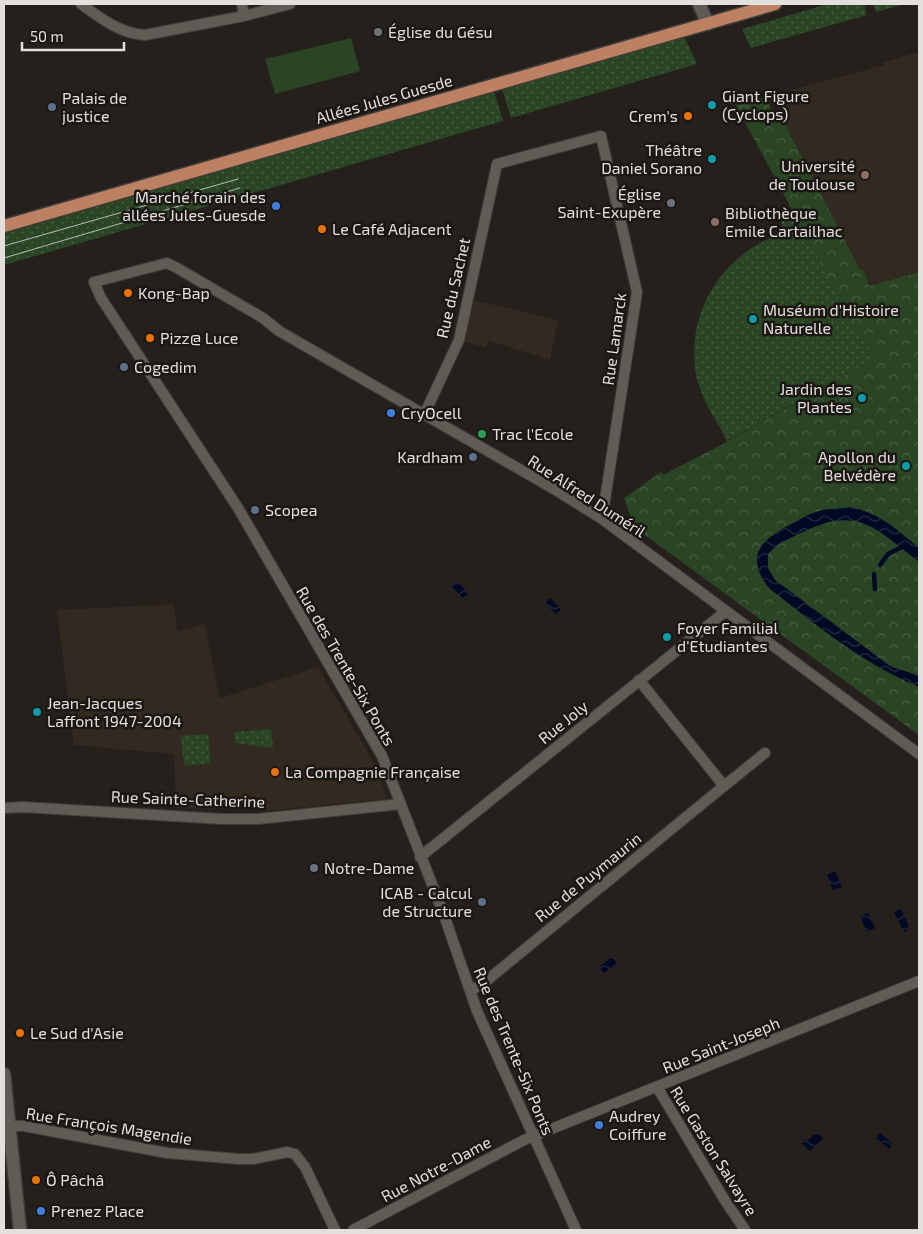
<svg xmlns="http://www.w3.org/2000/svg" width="923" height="1234" font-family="'Exo 2',sans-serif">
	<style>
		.built { fill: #322920 }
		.grass { fill: url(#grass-dots) }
		.forest { fill: url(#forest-crowns) }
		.pitch { fill: #294523 }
		.water { fill: url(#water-waves) }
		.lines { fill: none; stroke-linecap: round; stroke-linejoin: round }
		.stream { stroke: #000924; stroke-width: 4.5 }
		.minor-casing { stroke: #413d39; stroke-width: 12 }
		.tertiary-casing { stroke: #413d39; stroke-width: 15 }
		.secondary-casing { stroke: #413d39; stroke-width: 15 }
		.primary-casing { stroke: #413d39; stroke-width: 15 }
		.minor { stroke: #615b56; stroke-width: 10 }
		.tertiary { stroke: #615b56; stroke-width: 12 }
		.secondary { stroke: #615b56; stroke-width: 12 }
		.primary { stroke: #bc8063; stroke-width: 12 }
		.tram { stroke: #bdb9b6; stroke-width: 1 }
		.worship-dot { fill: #6b7280; stroke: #1b1713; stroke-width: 2 }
		.culture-dot { fill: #0f9aa8; stroke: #1b1713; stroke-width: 2 }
		.service-dot { fill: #5c6f8a; stroke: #1b1713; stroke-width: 2 }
		.food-dot { fill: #e8710a; stroke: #1b1713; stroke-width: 2 }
		.education-dot { fill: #8d6e63; stroke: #1b1713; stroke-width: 2 }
		.shop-dot { fill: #3f7fe0; stroke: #1b1713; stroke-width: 2 }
		.leisure-dot { fill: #2e9e5b; stroke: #1b1713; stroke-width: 2 }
		.labels { text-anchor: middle; stroke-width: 5; stroke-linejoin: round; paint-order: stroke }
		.poi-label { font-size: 16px; fill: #e2dfdc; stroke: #1b1713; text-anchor: start }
		.street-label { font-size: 16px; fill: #e2dfdc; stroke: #1b1713 }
	</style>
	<defs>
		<pattern id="grass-dots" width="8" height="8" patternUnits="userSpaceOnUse" patternTransform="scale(1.25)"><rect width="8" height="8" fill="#294523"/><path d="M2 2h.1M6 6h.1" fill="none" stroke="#485f42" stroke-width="1.8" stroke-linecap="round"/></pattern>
		<pattern id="forest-crowns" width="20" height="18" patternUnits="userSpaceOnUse" patternTransform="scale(1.25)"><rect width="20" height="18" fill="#294523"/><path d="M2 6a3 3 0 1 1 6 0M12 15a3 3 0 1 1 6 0" fill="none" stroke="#485f42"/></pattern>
		<pattern id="water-waves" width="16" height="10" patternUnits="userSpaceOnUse" patternTransform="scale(1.25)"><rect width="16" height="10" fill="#000924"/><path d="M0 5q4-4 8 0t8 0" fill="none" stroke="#252c43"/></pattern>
	</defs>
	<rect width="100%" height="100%" fill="#25201c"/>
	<path class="built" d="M 919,52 L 919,272 L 869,286 L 864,271 L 861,271 L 857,264 L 780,117 L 788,112 L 782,99 L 779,99 L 776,94 L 884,65 L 884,62 Z
		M 473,300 L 558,320 L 550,360 L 488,340 L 486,348 L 464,341 Z
		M 174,604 L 177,632 L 205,624 L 220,698 L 318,667 L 377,768 L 387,799 L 274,810 L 176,808 L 174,754 L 74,745 L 57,610 Z"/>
	<path class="grass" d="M 828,4 L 864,4 L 867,15 L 751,48 L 742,29 Z
		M 873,4 L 905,4 L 876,12 Z
		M 684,36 L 697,64 L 511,118 L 502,89 Z
		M 494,91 L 503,121 L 4,265 L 4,234 Z
		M 796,214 L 844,308 L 875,358 L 728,440 C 715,420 701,398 696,375 C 688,329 706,284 742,255 C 754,245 771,238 785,230 L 781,222 Z
		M 138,701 L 138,706 L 112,708 L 112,703 Z
		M 271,729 L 273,748 L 235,743 L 234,732 Z
		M 208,734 L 211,763 L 184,766 L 181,736 Z"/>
	<path class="forest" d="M 765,97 L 773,113 L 778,111 L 857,264 L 861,271 L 864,270 L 869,286 L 919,272 L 919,735 L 634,527 L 624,498 L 661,472 L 663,475 L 727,442 L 723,434 L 724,433 L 729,440 L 875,358 L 844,308 L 736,105 Z"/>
	<path class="pitch" d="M 351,38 L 360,71 L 275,94 L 265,59 Z"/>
	<path class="water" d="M 851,507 C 883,515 894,528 919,548 L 919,562 C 876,529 858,505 803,532 C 790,538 778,543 768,554 L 768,568 L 775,580 L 890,666 L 919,676 L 919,687 C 862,663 819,627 770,589 C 744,557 760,540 791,524 C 799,520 807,514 816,512 C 826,508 840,509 851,507 Z
		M 457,581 L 468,593 L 463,598 L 452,587 Z
		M 550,598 L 561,609 L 556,614 L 545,603 Z
		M 835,871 L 842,887 L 833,890 L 827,875 Z
		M 901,909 L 908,924 L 907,931 L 904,932 L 894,912 Z
		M 868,913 L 875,928 L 867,932 L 860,916 Z
		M 612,957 L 617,963 L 604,973 L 599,967 Z
		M 817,1132 L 823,1138 L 810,1151 L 802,1143 L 805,1139 L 807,1141 Z
		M 880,1133 L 893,1144 L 889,1149 L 876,1138 Z"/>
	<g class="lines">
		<path class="stream" d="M 880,565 L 888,554 L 900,548
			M 874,574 L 875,589"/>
		<g class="minor-casing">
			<path id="minor" d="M 81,4 C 100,18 121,34 145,35 L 244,16 L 290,4
				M 242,4 L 244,16
				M 424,415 L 459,340 L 497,164 L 601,136 L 637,292 L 602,519
				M 724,786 L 765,753
				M 4,808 L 23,807 L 222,819 L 258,819 L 401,804
				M 420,857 L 726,611
				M 470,990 L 480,986 L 724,786 L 639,680
				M 657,1087 L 724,1199 L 745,1230
				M 10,1126 L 24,1126 L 167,1153 L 239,1159 L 253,1159 L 287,1152 L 295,1154 L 305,1167 L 335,1230
				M 353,1230 L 524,1140 L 919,981
				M 576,1230 L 477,1011 L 444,915 L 382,756 L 238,508 L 101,298 L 94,282 L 167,263 L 177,268 L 263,318 L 279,331 L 554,489 L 602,519 L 919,754"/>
		</g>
		<g class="tertiary-casing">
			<path id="tertiary" d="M 699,4 L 708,24"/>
		</g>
		<g class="secondary-casing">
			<path id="secondary" d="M 4,1074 L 20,1230"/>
		</g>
		<g class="primary-casing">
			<path id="primary" d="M 4,226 L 775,4"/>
		</g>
		<use href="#minor" class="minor"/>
		<use href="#tertiary" class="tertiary"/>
		<use href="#secondary" class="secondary"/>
		<use href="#primary" class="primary"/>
		<path class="tram" d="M 4,246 L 238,179
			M 4,258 L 240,188"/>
	</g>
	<g class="worship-dot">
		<circle cx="378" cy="32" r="5"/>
		<circle cx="671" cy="203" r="5"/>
		<circle cx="314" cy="868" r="5"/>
	</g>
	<g class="culture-dot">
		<circle cx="712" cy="105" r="5"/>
		<circle cx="712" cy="159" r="5"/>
		<circle cx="753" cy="319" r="5"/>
		<circle cx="862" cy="398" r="5"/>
		<circle cx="906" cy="466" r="5"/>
		<circle cx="667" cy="637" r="5"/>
		<circle cx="37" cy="712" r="5"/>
	</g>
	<g class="service-dot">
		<circle cx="52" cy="107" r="5"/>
		<circle cx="124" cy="367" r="5"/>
		<circle cx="473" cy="457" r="5"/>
		<circle cx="255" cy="510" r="5"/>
		<circle cx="482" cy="902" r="5"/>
	</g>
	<g class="food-dot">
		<circle cx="688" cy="116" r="5"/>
		<circle cx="322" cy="229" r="5"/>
		<circle cx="128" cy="293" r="5"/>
		<circle cx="150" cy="338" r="5"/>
		<circle cx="275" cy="772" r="5"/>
		<circle cx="20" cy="1033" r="5"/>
		<circle cx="36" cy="1180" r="5"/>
	</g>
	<g class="education-dot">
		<circle cx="865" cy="175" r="5"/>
		<circle cx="715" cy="222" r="5"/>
	</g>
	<g class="shop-dot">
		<circle cx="276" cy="206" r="5"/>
		<circle cx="391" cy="413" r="5"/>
		<circle cx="599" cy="1125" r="5"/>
		<circle cx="41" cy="1211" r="5"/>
	</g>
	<circle class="leisure-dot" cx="482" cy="434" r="5"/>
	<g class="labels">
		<g class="poi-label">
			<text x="388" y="38">Église du Gésu</text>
			<text x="722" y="102">Giant Figure<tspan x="722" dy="18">(Cyclops)</tspan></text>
			<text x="62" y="104">Palais de<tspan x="62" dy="18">justice</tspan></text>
			<text x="678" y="122" text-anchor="end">Crem's</text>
			<text x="702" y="156" text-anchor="end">Théâtre<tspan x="702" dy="18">Daniel Sorano</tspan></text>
			<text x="855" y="172" text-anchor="end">Université<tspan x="855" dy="18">de Toulouse</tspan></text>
			<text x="661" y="200" text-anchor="end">Église<tspan x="661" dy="18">Saint-Exupère</tspan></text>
			<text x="266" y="203" text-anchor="end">Marché forain des<tspan x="266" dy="18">allées Jules-Guesde</tspan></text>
			<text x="725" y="219">Bibliothèque<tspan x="725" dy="18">Emile Cartailhac</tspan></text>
			<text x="332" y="235">Le Café Adjacent</text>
			<text x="138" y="299">Kong-Bap</text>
			<text x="763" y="316">Muséum d'Histoire<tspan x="763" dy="18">Naturelle</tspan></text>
			<text x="160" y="344">Pizz@ Luce</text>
			<text x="134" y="373">Cogedim</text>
			<text x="852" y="395" text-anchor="end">Jardin des<tspan x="852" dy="18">Plantes</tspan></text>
			<text x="401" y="419">CryOcell</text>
			<text x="492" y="440">Trac l'Ecole</text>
			<text x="463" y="463" text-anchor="end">Kardham</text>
			<text x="896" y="463" text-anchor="end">Apollon du<tspan x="896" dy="18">Belvédère</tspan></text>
			<text x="265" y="516">Scopea</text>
			<text x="677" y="634">Foyer Familial<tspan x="677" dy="18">d'Etudiantes</tspan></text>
			<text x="47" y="709">Jean-Jacques<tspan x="47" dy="18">Laffont 1947-2004</tspan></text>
			<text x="285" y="778">La Compagnie Française</text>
			<text x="324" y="874">Notre-Dame</text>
			<text x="472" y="899" text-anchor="end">ICAB - Calcul<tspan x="472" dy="18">de Structure</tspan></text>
			<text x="30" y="1039">Le Sud d'Asie</text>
			<text x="609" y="1122">Audrey<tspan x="609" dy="18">Coiffure</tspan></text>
			<text x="46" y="1186">Ô Pâchâ</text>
			<text x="51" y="1217">Prenez Place</text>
		</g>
		<g class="street-label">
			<text transform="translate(384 99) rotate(-16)" y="6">Allées Jules Guesde</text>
			<text transform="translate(453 288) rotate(-77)" y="6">Rue du Sachet</text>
			<text transform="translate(614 339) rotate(-82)" y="6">Rue Lamarck</text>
			<text transform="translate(587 496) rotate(33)" y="6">Rue Alfred Duméril</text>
			<text transform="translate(346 666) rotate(60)" y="6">Rue des Trente-Six Ponts</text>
			<text transform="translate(563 722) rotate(-39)" y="6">Rue Joly</text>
			<text transform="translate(188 799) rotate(2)" y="6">Rue Sainte-Catherine</text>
			<text transform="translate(588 877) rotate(-39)" y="6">Rue de Puymaurin</text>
			<text transform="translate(721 1045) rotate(-22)" y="6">Rue Saint-Joseph</text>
			<text transform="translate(514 1051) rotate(67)" y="6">Rue des Trente-Six Ponts</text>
			<text transform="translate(109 1126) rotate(9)" y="6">Rue François Magendie</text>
			<text transform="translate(714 1151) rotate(58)" y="6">Rue Gaston Salvayre</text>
			<text transform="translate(436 1169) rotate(-28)" y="6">Rue Notre-Dame</text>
		</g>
	</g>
	<rect width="923" height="1234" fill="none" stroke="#e2dfdc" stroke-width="10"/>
	<path d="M22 42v8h102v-8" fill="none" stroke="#e2dfdc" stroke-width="2.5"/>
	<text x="30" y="42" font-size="15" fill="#e2dfdc" stroke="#1b1713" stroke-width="4" paint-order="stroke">50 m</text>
</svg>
